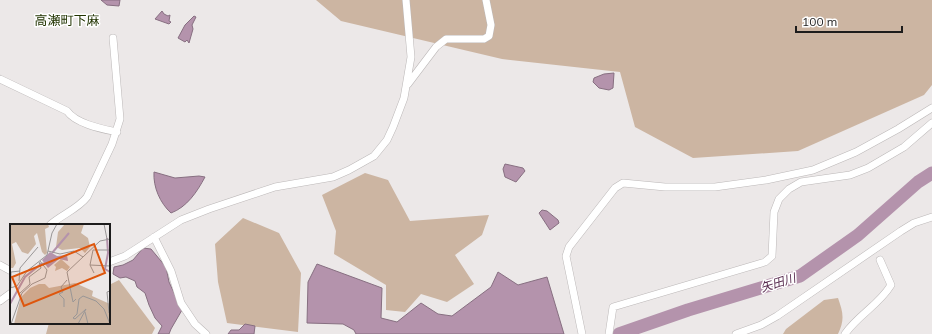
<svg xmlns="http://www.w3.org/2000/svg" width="932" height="334" font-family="Mulish,'Noto Sans JP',sans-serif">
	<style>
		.green { fill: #ccb5a2 }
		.water { fill: #b493ac; stroke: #876f81 }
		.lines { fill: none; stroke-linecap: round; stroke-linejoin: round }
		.river { stroke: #b493ac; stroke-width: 13 }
		.minor-casing { stroke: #bcb8b8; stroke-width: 8 }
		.minor { stroke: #fff; stroke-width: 7 }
		.labels { text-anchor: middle; stroke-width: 3; stroke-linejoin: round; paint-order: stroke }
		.water-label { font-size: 12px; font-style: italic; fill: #592c50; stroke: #fff }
		.quarter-label { font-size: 13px; fill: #213300; stroke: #fff }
		.inset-river { fill: none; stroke: #b493ac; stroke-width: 2 }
		.inset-road { fill: none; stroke: #999696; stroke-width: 1 }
		.view { fill: #de560d; fill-opacity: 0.15; stroke: #de560d; stroke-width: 2 }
		.inset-edge { fill: none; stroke: #1d1c1c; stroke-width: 2 }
	</style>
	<rect width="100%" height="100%" fill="#ece8e8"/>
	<path class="green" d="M 316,0 L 932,0 L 932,85 L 924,95 L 798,151 L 693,158 L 635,127 L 620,72 L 502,59 L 341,21 Z
		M 365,173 L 388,180 L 410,221 L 489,215 L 482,235 L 455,255 L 474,284 L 447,302 L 421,294 L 405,312 L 386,310 L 386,285 L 334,254 L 336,231 L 322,195 Z
		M 243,218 L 279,233 L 301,273 L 298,332 L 227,323 L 218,282 L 215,244 Z
		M 119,280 L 155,328 L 152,334 L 46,334 L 49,323 L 109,323 L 109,285 Z
		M 838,298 C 843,312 845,320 838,334 L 783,334 L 786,329 L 824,300 Z"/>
	<path class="water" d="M 101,0 L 120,0 L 119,6 L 107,5 Z
		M 162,11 L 164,14 L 168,16 L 170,15 L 169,21 L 171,22 L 169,24 L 155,19 Z
		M 194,16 L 196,17 L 192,25 L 193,29 L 189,43 L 187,40 L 185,42 L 178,38 L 185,25 Z
		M 614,73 L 613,88 L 609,90 L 599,88 L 593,82 L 594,78 L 604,74 Z
		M 505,164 L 523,168 L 525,171 L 516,182 L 505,177 L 503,169 Z
		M 154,172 L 175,178 L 199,176 L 205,177 C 197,192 187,207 171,213 C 160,203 153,187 154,172 Z
		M 542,210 L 547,211 L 558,220 L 559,223 L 550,230 L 539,213 Z
		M 143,248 L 151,249 L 166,267 L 169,282 L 182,310 L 171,329 L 169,334 L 158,334 L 162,326 L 155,318 L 149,305 L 145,293 L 137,287 L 135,281 L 126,277 L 120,278 L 113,274 L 114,267 L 123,265 L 133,260 Z
		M 317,264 L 382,288 L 381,318 L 397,322 L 421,303 L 438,314 L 452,316 L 491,287 L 498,272 L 518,285 L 547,277 L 564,334 L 356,334 L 354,330 L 343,324 L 307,323 L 308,282 Z
		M 245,324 L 255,326 L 254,334 L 228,334 L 231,330 L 239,330 Z"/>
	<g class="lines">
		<path class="river" d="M 619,334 L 688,310 L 800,276 L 858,235 L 918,182 L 932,173"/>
		<g class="minor-casing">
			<path id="minor" d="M 0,79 L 67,111 C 76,124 103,129 117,132
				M 408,84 L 436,47 L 446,39 L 484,39 L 489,36 L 491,25 L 486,0
				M 50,225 C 61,215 78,209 87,197 L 112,144 L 120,119 L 113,38
				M 154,237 L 171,271 L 181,303 L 195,324 L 206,334
				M 109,262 L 125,256 L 181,220 L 209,209 L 275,187 L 333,177 L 349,170 L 374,156 L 387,140 L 393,127 L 404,98 L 411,57 L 406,0
				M 0,265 L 11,271
				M 0,301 L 11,293
				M 582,334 L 566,256 L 569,247 L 615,188 L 623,183 L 665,187 L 715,187 L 766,180 L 813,170 L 856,152 L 898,129 L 932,108
				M 609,334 L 613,307 L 765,262 L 772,256 L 774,212 L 779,199 L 789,189 L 801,182 L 850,175 L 868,168 L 904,147 L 932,123
				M 736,334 L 761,325 L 777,316 L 901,231 L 914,223 L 932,217
				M 845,334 C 858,315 879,305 891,285 L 880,260"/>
		</g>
		<use href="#minor" class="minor"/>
	</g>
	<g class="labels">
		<g class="water-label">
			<text transform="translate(778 283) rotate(-17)" y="4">矢田川</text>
		</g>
		<g class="quarter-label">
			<text x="67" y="25">高瀬町下麻</text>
		</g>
	</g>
	<g transform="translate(10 224)">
		<rect width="100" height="100" fill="#ece8e8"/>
		<path d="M 0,0 L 38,0 L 39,3 L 35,5 L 37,29 L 35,31 L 32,28 L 27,9 L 24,12 L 26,20 L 18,30 L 12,28 L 6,18 L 2,20 L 6,39 L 3,44 L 0,44 ZM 55,0 L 74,0 L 71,9 L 78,14 L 80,23 L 75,29 L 70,24 L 52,26 L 46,23 L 48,8 ZM 51,35 L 60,43 L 57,47 L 52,44 L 45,47 L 46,43 L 44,41 ZM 65,59 L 83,67 L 82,72 L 100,80 L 100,100 L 4,100 L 11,73 L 20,64 L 29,60 L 35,60 L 39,64 Z" fill="#ccb5a2"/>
		<path d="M 40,28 L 47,32 L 57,31 L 58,37 L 49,35 L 38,44 L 32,36 Z" fill="#b493ac"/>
		<path class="inset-river" d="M 97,14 L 98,29 L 95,45 L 100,48M 42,29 L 59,9M 0,80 L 15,53 L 31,40 L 37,39"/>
		<path class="inset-road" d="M 94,0 L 97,15M 38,27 L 50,30 L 64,27 L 73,33M 80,41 L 100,42M 84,49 L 80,41 L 83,26 L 100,26M 9,57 L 10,44 L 28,23M 0,64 L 7,62 L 17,47 L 37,31 L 42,9 L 47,0M 1,64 L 1,48 L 10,47M 10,69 L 20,60 L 19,53 L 31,44 L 29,38M 66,75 L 63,78 L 57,48 L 90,17 L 100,15M 54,83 L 54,75 L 49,70 L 53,68 L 51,63 L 57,56M 75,88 L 78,100M 99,89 L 97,68 L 100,67M 1,100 L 12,69 L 22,60 L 35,54 L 37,46 L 30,37M 68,100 L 76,85 L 65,95 L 63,94 L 67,90 L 69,75 L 73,72 L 86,77 L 94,85 L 100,100"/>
		<path class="view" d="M 84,20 L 95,49 L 14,82 L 2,53 Z"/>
		<rect width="100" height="100" class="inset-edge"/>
	</g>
	<path d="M796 26v6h106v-6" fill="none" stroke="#1d1c1c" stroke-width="2"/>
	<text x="802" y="26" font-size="12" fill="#1d1c1c" stroke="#ffffff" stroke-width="3" paint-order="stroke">100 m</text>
</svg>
